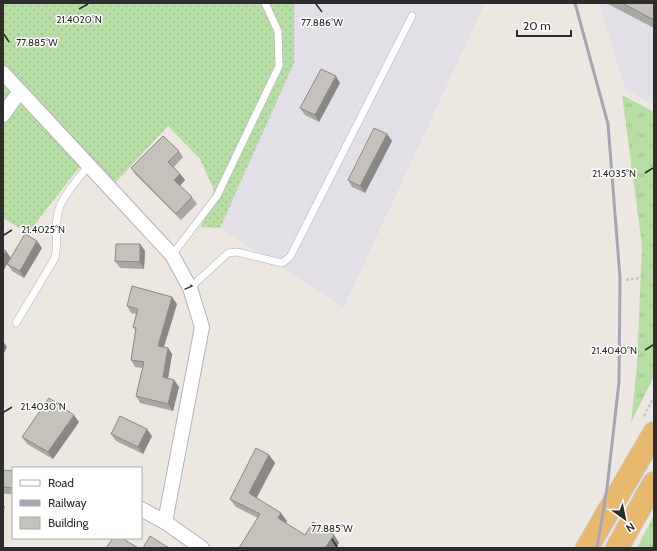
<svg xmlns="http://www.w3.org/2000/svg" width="657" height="551" font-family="Cabin,sans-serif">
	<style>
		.industrial { fill: #e2e0e6 }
		.grass { fill: url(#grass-tufts) }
		.garden { fill: url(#garden-dots) }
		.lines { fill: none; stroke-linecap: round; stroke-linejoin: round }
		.service-casing { stroke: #b1b2bb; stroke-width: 8 }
		.minor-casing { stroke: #b1b2bb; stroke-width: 16 }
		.trunk-casing { stroke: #c8c8c8; stroke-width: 24 }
		.path { stroke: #c8c8c8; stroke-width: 2.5; stroke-dasharray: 3 2; stroke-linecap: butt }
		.service { stroke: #fff; stroke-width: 7 }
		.minor { stroke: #fff; stroke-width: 14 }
		.trunk { stroke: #e8b86e; stroke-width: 22 }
		.rail { stroke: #a4a6b5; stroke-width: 3 }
		.wall { fill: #a9a7a2 }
		.shaded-wall { fill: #8a8884 }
		.building { fill: #c5c2bc; stroke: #8a8884 }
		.ticks { fill: none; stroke: #2d2d2d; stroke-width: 1.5 }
		.labels { text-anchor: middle; stroke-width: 3; stroke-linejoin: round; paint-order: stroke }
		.street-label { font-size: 13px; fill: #2d2d2d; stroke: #fff }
		.ticks-label { font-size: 10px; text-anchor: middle; fill: #2d2d2d; stroke: #fff; stroke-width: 3; stroke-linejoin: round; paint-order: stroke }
	</style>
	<defs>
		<pattern id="grass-tufts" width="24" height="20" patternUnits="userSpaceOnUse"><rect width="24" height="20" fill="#b6dda4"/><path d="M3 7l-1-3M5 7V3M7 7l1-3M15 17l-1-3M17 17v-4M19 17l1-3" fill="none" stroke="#9dbe8e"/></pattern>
		<pattern id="garden-dots" width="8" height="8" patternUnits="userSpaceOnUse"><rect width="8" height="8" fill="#b6dda4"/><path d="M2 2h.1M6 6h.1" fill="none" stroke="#9dbe8e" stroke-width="1.8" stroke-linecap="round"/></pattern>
	</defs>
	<rect width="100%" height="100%" fill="#ece8e1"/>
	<path class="industrial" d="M 294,3 L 485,3 L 344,307 L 220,228 L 294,63 Z
		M 599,3 L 654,3 L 654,105 L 625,89 Z"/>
	<path class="grass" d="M 622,95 L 654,112 L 654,376 L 631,423 L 637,365 L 642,245 Z
		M 654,515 L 654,548 L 637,548 Z"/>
	<path class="garden" d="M 3,3 L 294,3 L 294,63 L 220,228 L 201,227 L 214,190 L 200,159 L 168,126 L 114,184 L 89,155 L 28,233 L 3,218 Z"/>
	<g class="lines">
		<g class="service-casing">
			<path id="service" d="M 172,255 L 217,196 L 279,66 L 278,31 L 265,3
				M 190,288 L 228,253 L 237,252 L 282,263 L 290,257 L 412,16
				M 16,323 L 55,258 C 59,241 53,222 60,206 C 64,195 81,175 89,165"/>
		</g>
		<g class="minor-casing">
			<path id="minor" d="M 3,73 L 172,255 L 190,288 L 202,327 L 165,522
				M 3,115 L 20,91
				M 141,509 L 165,522 L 202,548"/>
		</g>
		<g class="trunk-casing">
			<path id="trunk" d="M 587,548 L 654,433
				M 617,548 L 654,483"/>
		</g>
		<path class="path" d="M 626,280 L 654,276
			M 644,416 L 654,397"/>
		<use href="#service" class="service"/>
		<use href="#minor" class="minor"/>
		<use href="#trunk" class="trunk"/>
		<path class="rail" d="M 575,3 L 608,124 L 620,278 L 619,382 L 607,488 L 597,548"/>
	</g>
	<path class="wall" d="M 606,3 L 654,3 L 654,28 Z
		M 340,83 L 319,122 L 305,115 L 300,108 Z
		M 387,134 L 392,141 L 365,193 L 352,187 L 348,180 Z
		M 179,151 L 183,157 L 174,167 L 180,174 L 185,180 L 180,186 L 192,197 L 197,204 L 181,220 L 136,175 L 131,168 Z
		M 37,241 L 42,248 L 24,278 L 12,271 L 7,264 Z
		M 140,244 L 145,251 L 144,269 L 120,268 L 115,261 Z
		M 177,304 L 164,347 L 168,348 L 172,354 L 168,379 L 174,380 L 179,387 L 173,411 L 140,403 L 136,396 L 143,368 L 135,367 L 131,360 L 136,331 L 133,327 L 136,314 L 131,313 L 127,306 Z
		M 79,422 L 53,459 L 27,444 L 22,437 Z
		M 111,434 L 152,436 L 143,454 L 116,441 Z
		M 269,455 L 275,463 L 256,498 L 287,521 L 285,523 L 305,535 L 334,535 L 339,543 L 336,548 L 239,548 L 258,518 L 236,507 L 230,499 Z
		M 3,470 L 13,471 L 13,494 L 5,494 L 3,491 Z"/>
	<path class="shaded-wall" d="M 336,76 L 340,83 L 319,122 L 315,115 Z
		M 387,134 L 392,141 L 365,193 L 360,186 Z
		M 180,174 L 185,180 L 178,187 L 174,180 Z
		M 37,241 L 42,248 L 24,278 L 20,271 Z
		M 140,244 L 145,251 L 144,269 L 140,262 Z
		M 6,251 L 11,258 L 3,271 L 3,256 Z
		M 172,297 L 177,304 L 162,353 L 158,346 Z
		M 3,341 L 7,347 L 3,355 Z
		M 168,348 L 172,354 L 167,384 L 163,377 Z
		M 174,380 L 179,387 L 173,411 L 168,404 Z
		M 74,415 L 79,422 L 53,459 L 48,452 Z
		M 147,429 L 152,436 L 143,454 L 138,447 Z
		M 269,455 L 275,463 L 255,501 L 249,493 Z
		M 3,505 L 5,507 L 3,512 Z
		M 281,513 L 287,521 L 284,526 L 278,518 Z
		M 334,535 L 339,543 L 336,548 L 325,548 Z"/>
	<path class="building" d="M 622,3 L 654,3 L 654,20 Z
		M 321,69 L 336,76 L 315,115 L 300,108 Z
		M 374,128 L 387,134 L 360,186 L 348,180 Z
		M 163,136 L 179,151 L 168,162 L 180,174 L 174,180 L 192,197 L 176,214 L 131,168 Z
		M 25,234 L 37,241 L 20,271 L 7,264 Z
		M 116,244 L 140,244 L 140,262 L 115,261 Z
		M 3,249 L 6,251 L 3,256 Z
		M 132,286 L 172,297 L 158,346 L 168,348 L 163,377 L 174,380 L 168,404 L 136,396 L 144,362 L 131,360 L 136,328 L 133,327 L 138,309 L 127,306 Z
		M 49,398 L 74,415 L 48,452 L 22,437 Z
		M 120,416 L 147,429 L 138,447 L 111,434 Z
		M 256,448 L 269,455 L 249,493 L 281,513 L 278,518 L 305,535 L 313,522 L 334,535 L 325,548 L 239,548 L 260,514 L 230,499 Z
		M 3,470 L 13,471 L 13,488 L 3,487 Z
		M 150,536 L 169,548 L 143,548 Z
		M 113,538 L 122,538 L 138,548 L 106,548 Z"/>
	<path class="ticks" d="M 316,4 L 322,12M 79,9 L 88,4M 4,34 L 9,42M 645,173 L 653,168M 4,235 L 12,230M 645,350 L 653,345M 4,412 L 12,407M 332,539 L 337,547"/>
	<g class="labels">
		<g class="street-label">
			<text transform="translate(189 287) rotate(66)" y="5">1</text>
		</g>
	</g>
	<g class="ticks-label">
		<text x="79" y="23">21.4020°N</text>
		<text x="322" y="26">77.886°W</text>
		<text x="37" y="46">77.885°W</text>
		<text x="614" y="177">21.4035°N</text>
		<text x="43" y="233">21.4025°N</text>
		<text x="614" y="354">21.4040°N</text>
		<text x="43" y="410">21.4030°N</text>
		<text x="332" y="532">77.885°W</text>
	</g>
	<rect width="657" height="551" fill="none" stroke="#2d2d2d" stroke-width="8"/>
	<rect x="12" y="467" width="130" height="72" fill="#ffffff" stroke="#ababab"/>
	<rect x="20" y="480" width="20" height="6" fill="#ffffff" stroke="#ababab"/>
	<text x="48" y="487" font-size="12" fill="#2d2d2d">Road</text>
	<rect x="20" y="500" width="20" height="6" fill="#a4a6b5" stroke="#ababab"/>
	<text x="48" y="507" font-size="12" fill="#2d2d2d">Railway</text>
	<rect x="20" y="517" width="20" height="12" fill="#c5c2bc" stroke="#ababab"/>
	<text x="48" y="527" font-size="12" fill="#2d2d2d">Building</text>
	<g transform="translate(625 519) rotate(147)" stroke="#ffffff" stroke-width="3" paint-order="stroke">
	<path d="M0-3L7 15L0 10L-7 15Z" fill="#2d2d2d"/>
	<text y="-6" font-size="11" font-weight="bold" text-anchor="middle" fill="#2d2d2d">N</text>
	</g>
	<path d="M517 30v6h54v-6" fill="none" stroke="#2d2d2d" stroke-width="2"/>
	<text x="523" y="30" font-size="12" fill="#2d2d2d" stroke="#ffffff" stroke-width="3" paint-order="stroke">20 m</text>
</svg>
